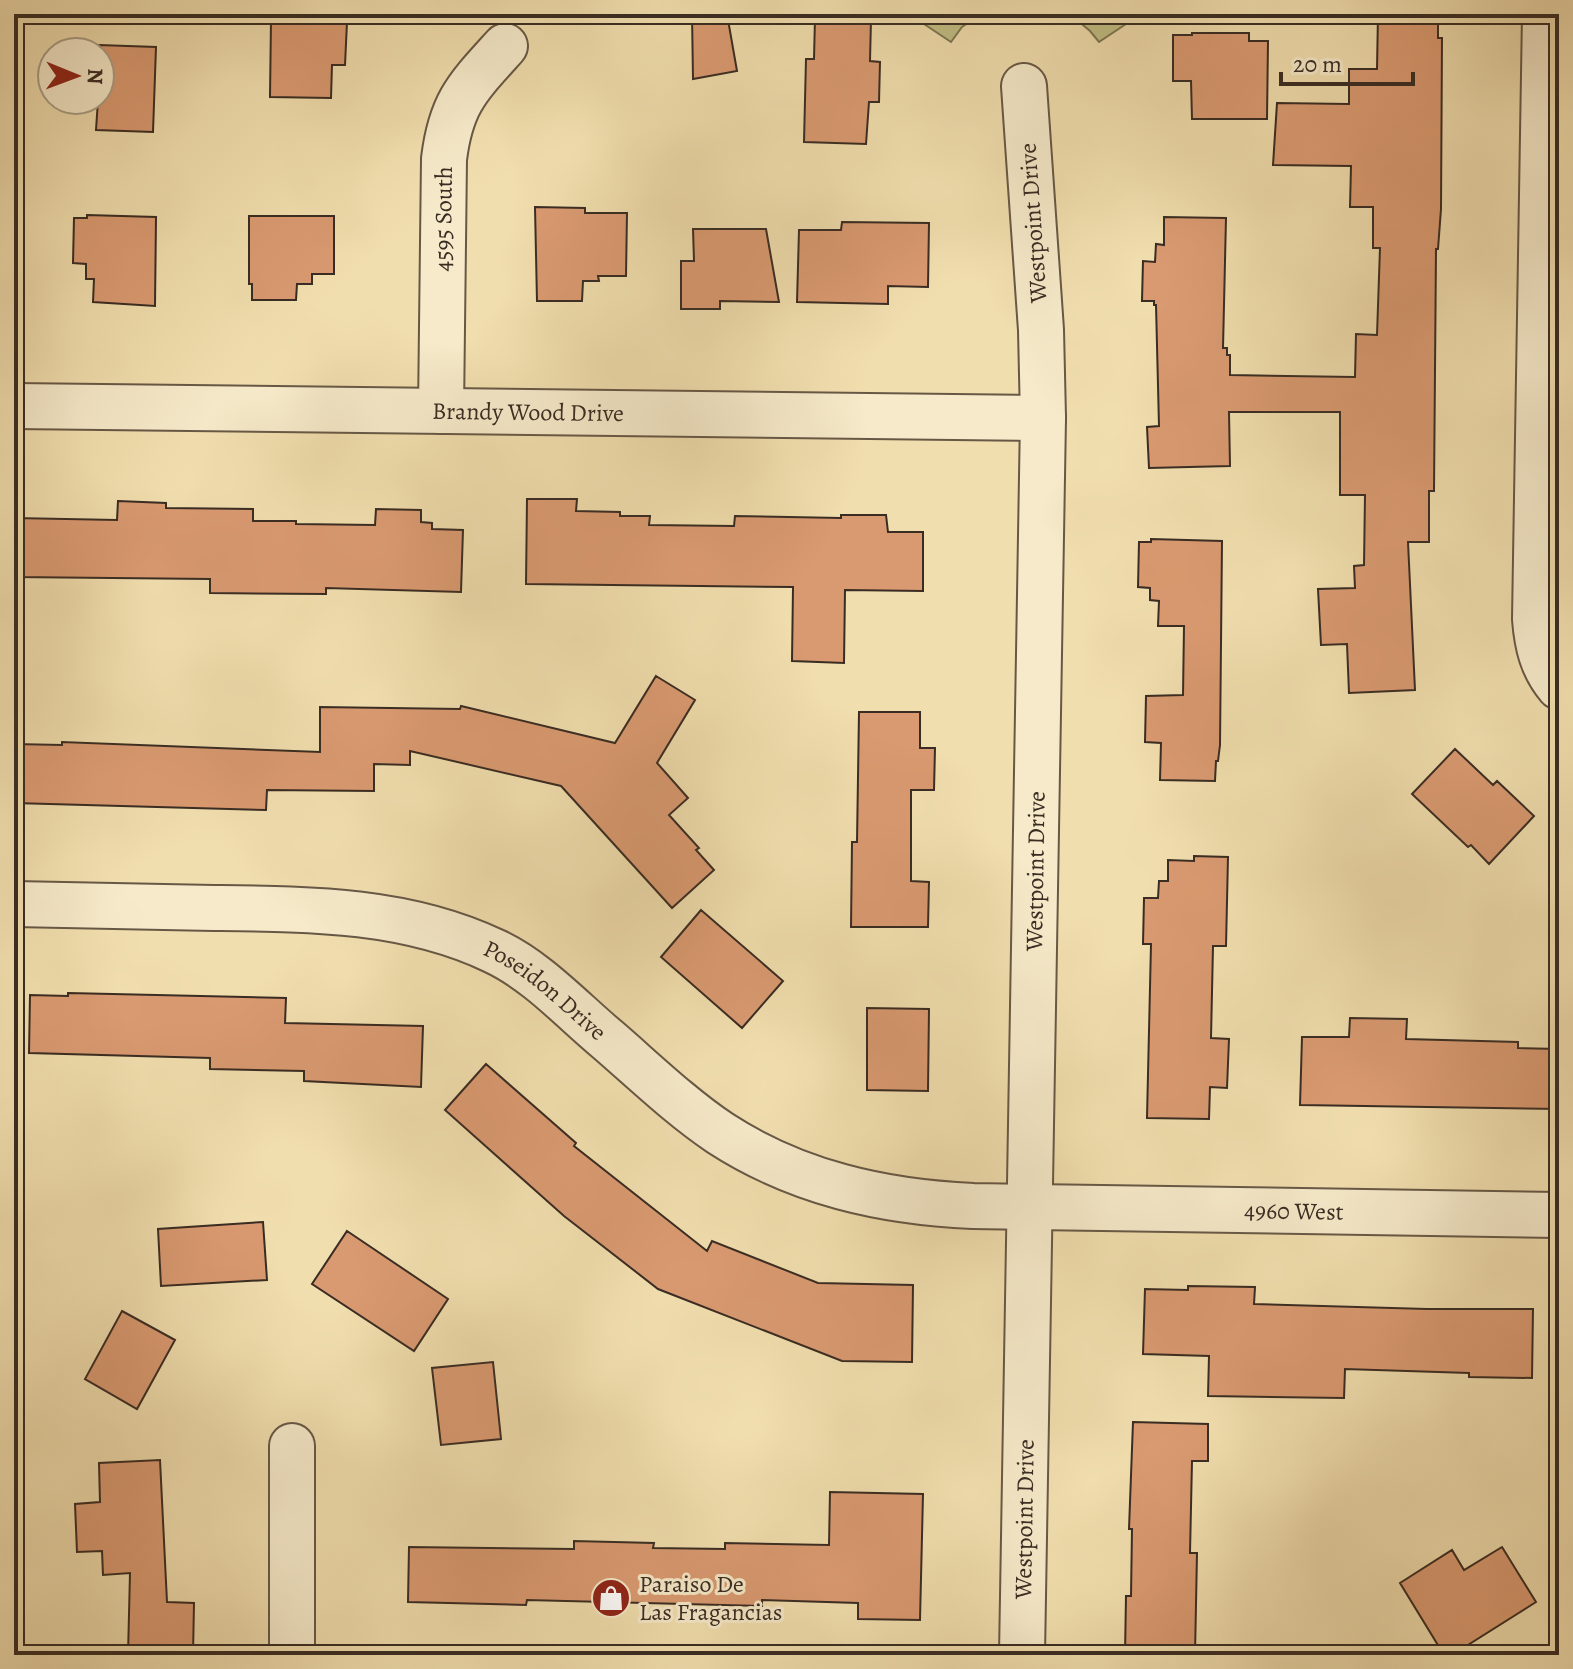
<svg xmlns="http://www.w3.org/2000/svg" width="1573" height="1669" font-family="Alegreya,serif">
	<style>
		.green { fill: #c1bf85; stroke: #7d7654; stroke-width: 2 }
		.building { fill: #da9a71; stroke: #392c23; stroke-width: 2 }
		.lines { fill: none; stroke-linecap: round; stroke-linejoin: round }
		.minor-casing { stroke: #675846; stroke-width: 48 }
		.minor { stroke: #f6eaca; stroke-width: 44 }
		.labels { text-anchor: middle; stroke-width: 6; stroke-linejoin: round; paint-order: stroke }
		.street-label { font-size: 24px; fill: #392c23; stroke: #f6eaca }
		.poi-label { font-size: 24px; fill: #392c23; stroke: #f6eaca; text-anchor: start }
	</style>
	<rect width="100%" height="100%" fill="#f1deae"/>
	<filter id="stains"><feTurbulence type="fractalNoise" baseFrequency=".0025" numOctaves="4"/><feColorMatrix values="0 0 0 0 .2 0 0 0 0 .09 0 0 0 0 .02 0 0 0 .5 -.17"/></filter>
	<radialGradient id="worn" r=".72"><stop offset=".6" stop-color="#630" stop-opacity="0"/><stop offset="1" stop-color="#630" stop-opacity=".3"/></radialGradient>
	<path class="green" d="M 909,14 L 981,14 L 962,27 L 951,42 Z
		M 1070,14 L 1141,14 L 1099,42 L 1090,31 Z"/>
	<path class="building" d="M 692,14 L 727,14 L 737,71 L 693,79 Z
		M 1378,14 L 1438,14 L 1438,38 L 1442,38 L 1441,209 L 1438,249 L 1436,249 L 1434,491 L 1429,491 L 1429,542 L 1408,542 L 1415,690 L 1349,693 L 1347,644 L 1321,645 L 1318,589 L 1355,588 L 1354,566 L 1364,565 L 1365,495 L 1340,495 L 1340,412 L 1229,412 L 1230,466 L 1149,468 L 1147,427 L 1159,426 L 1156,305 L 1154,305 L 1154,301 L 1142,301 L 1143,261 L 1155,262 L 1156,244 L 1164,245 L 1164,217 L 1226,218 L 1223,348 L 1227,348 L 1227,355 L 1230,355 L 1230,375 L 1355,377 L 1356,334 L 1377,335 L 1380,248 L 1373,248 L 1373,207 L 1350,207 L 1351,166 L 1273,165 L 1277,103 L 1349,104 L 1349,69 L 1377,69 Z
		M 815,18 L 871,19 L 870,61 L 880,62 L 879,102 L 869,102 L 866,144 L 804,142 L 806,59 L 814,59 Z
		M 271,20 L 347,22 L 345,65 L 332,65 L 331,98 L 270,97 Z
		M 1192,33 L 1249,33 L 1249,41 L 1268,41 L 1267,119 L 1192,119 L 1191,81 L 1173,81 L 1173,35 L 1192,35 Z
		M 99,45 L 156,47 L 153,132 L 96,130 L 98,100 L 100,100 Z
		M 535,207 L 585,208 L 585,213 L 627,213 L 626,276 L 598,276 L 599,281 L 583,281 L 582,301 L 537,301 Z
		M 87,215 L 156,217 L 155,306 L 93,302 L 94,279 L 86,279 L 86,264 L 73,263 L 74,218 L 87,218 Z
		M 249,216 L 334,216 L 334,274 L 312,274 L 312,284 L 297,284 L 296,300 L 252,300 L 252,284 L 249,284 Z
		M 842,222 L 929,223 L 928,287 L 888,286 L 888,304 L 797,302 L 799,230 L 841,230 Z
		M 693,229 L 766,229 L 779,302 L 720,301 L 720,309 L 681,309 L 681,261 L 694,261 Z
		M 527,499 L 577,499 L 576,511 L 620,512 L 620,516 L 650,516 L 649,525 L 734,526 L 735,516 L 841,518 L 841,515 L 886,515 L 888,532 L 923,532 L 923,591 L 845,590 L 844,663 L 792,661 L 793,587 L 526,584 Z
		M 118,501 L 166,503 L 166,508 L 253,509 L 253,521 L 296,521 L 296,524 L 375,525 L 376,509 L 421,510 L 421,522 L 432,523 L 432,529 L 463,530 L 461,592 L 326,588 L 326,594 L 210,593 L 210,579 L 14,577 L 14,518 L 117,520 Z
		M 1151,539 L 1222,541 L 1220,745 L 1218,761 L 1216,761 L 1215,781 L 1160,780 L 1161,743 L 1145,742 L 1146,696 L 1183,695 L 1184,626 L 1158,626 L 1159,601 L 1150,600 L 1150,588 L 1138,587 L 1139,542 L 1151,542 Z
		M 656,676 L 695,700 L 657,763 L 688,798 L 669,815 L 699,848 L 696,850 L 714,870 L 672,908 L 561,786 L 410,751 L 410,765 L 374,764 L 374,791 L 267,790 L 266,810 L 14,803 L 14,744 L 62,745 L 62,742 L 320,752 L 320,707 L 460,709 L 461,706 L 615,743 Z
		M 859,712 L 920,712 L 920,748 L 935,748 L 934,790 L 911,790 L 911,881 L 929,882 L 928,927 L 851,927 L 852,842 L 857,842 Z
		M 1455,749 L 1493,785 L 1497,781 L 1534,816 L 1489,864 L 1471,845 L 1468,847 L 1412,794 Z
		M 1194,856 L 1228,857 L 1226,946 L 1213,946 L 1211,1038 L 1229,1039 L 1227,1088 L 1210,1087 L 1209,1119 L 1147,1118 L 1151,944 L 1143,944 L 1144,898 L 1158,898 L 1159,881 L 1168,881 L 1168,860 L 1194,861 Z
		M 701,910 L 783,981 L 742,1028 L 661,957 Z
		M 68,993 L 286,998 L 285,1023 L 423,1026 L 421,1087 L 304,1081 L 304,1071 L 210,1069 L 210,1058 L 29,1053 L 30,995 L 68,996 Z
		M 867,1008 L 929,1009 L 928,1091 L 867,1090 Z
		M 1350,1018 L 1407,1019 L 1406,1039 L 1518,1042 L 1518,1048 L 1559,1049 L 1559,1109 L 1300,1105 L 1302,1037 L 1349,1037 Z
		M 486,1064 L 576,1143 L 574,1146 L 707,1251 L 712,1241 L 818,1283 L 913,1285 L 912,1362 L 842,1361 L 658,1289 L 564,1216 L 445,1110 Z
		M 263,1222 L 267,1280 L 161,1286 L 158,1229 Z
		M 347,1231 L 448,1299 L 414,1351 L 312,1284 Z
		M 1188,1286 L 1255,1287 L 1254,1304 L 1427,1309 L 1533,1309 L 1532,1378 L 1469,1377 L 1469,1373 L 1345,1369 L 1344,1398 L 1208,1396 L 1209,1356 L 1143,1354 L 1145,1289 L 1188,1290 Z
		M 122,1311 L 175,1340 L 137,1409 L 85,1379 Z
		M 493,1362 L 501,1439 L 441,1445 L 432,1368 Z
		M 1133,1422 L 1208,1424 L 1208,1461 L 1192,1461 L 1190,1553 L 1197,1553 L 1195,1655 L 1125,1655 L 1126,1596 L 1131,1596 L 1132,1529 L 1129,1529 Z
		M 160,1460 L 167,1602 L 194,1603 L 193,1655 L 128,1655 L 130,1573 L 103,1575 L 102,1551 L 77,1552 L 75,1504 L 100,1502 L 99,1463 Z
		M 830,1492 L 923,1494 L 920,1620 L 858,1619 L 858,1603 L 762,1600 L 762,1606 L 527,1600 L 526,1605 L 408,1602 L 409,1547 L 574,1549 L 574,1541 L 654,1543 L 653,1548 L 725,1549 L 725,1543 L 829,1545 Z
		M 1502,1547 L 1536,1602 L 1452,1655 L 1444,1655 L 1400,1583 L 1452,1550 L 1464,1570 Z"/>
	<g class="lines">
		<g class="minor-casing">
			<g id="minor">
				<path d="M 1545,14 L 1535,619 C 1537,645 1542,667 1559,687"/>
				<path id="s1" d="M 14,406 L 1043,418"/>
				<path id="s2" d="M 441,411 L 444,159 C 451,102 468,87 505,46"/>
				<path id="s3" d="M 14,904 C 81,905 147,907 214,908 C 309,909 406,909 494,951 C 537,971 572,1010 608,1040 C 645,1072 680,1106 720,1133 C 797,1183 883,1202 973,1206 L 1559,1215"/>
				<path d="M 292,1446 L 292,1655"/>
				<path id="s4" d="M 1022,1655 L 1043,418 L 1041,330 L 1024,86"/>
			</g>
		</g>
		<use href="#minor" class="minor"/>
	</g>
	<defs>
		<g id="shop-disc" transform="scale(2)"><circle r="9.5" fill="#8f2418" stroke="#f6eaca"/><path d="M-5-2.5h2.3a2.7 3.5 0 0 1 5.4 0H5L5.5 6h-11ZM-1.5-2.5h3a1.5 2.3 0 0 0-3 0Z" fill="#fff"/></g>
	</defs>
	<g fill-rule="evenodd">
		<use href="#shop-disc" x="611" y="1598"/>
	</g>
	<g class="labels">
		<g class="street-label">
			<text dy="8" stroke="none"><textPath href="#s2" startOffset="192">4595 South</textPath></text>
			<text transform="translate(1033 223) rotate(-94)" y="8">Westpoint Drive</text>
			<text dy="8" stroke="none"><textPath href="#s1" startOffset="514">Brandy Wood Drive</textPath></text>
			<text dy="8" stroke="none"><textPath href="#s4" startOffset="784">Westpoint Drive</textPath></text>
			<text dy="8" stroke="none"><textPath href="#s3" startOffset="550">Poseidon Drive</textPath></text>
			<text dy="8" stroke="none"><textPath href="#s3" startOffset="1364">4960 West</textPath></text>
			<text dy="8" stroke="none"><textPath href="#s4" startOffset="136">Westpoint Drive</textPath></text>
		</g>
		<g class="poi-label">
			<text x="639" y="1592">Paraiso De<tspan x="639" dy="28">Las Fragancias</tspan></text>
		</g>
	</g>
	<rect width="1573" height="1669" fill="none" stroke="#f1deae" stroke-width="48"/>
	<rect x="16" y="16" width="1541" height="1637" fill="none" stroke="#392c23" stroke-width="4"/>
	<rect x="24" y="24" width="1525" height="1621" fill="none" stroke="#392c23" stroke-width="2"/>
	<g transform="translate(76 76) rotate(91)"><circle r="38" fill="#f6eaca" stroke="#aa9e87" stroke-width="2"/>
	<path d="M0-6L14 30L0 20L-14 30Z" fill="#8f2418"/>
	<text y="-12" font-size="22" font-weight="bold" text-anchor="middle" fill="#392c23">N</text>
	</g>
	<path d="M1281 72v12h132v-12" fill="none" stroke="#392c23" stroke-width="4"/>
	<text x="1293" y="72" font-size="24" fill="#392c23" stroke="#f6eaca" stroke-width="6" paint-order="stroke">20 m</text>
	<rect width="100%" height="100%" filter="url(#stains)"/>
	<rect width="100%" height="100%" fill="url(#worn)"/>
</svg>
